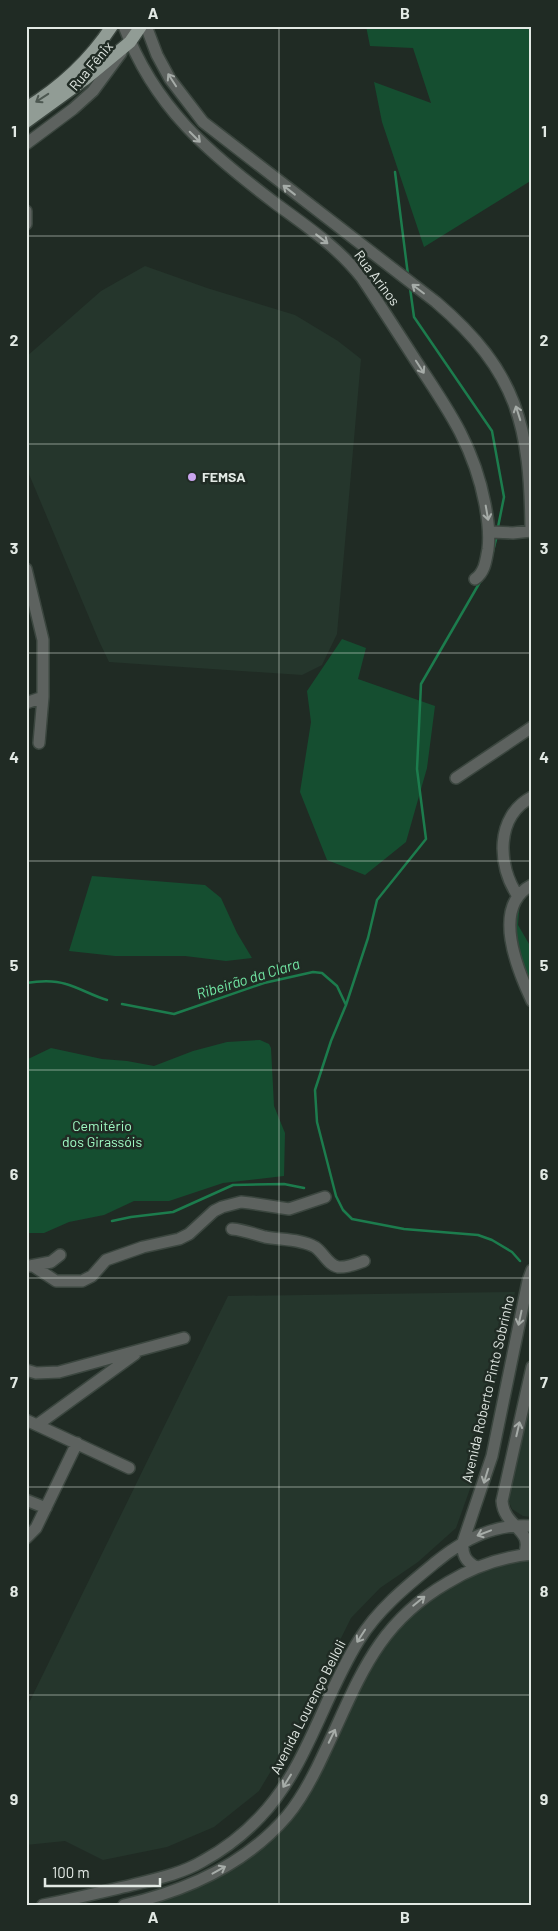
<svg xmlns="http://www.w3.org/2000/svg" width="558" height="1931" font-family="Barlow,sans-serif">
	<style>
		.built { fill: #25362c }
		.green { fill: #154e30 }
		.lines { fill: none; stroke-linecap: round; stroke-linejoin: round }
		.stream { stroke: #1c7c4d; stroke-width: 2.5 }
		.minor-casing { stroke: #3b463f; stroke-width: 14 }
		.major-casing { stroke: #3b463f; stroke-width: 15 }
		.minor { stroke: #5d625f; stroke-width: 11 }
		.major { stroke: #919c95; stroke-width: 12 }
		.oneway { stroke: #a6aca8 }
		.oneway2 { stroke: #4d5851 }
		.grid { fill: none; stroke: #e2e9e4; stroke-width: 1; stroke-opacity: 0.55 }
		.poi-dot { fill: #c9a5ee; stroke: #202b24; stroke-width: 2 }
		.labels { text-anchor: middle; stroke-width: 5; stroke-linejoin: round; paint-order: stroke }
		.street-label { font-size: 14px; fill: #e2e9e4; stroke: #202b24 }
		.poi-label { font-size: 14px; font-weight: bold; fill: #e2e9e4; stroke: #202b24; text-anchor: start }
		.park-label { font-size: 14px; fill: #a0fac4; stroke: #202b24 }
		.water-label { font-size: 15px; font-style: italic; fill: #72e8a5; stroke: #202b24 }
		.neatline { fill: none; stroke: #e2e9e4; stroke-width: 2 }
		.grid-label { font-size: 16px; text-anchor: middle; font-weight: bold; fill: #e2e9e4 }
	</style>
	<rect width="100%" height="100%" fill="#202b24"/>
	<path class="built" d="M 145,266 L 207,288 L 295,315 L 338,341 L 361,359 L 337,634 L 322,665 L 302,675 L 109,662 L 99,641 L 26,467 L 26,357 L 101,291 Z
		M 515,1292 L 476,1472 L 456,1528 L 418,1562 L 380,1588 L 351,1618 L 296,1729 L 259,1791 L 214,1827 L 167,1847 L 103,1860 L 65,1841 L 26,1845 L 26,1709 L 228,1296 Z
		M 532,1377 L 532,1517 L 523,1516 L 512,1509 L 506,1495 Z
		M 532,1557 L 532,1905 L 133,1905 L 189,1890 L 297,1809 L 362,1677 L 389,1635 L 422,1601 L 465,1575 L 511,1559 Z"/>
	<path class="green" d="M 366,26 L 525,26 L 532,31 L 532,180 L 424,247 L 382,122 L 374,82 L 431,103 L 413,48 L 370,46 Z
		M 342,639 L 366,648 L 358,679 L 435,706 L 427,768 L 406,842 L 365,875 L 327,860 L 300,792 L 311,722 L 307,691 Z
		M 92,876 L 205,885 L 221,898 L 237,933 L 252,958 L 226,961 L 185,956 L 115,956 L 69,951 Z
		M 520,902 L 518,925 L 532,949 L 532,989 L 512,934 Z
		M 260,1040 L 269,1044 L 271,1048 L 274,1106 L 285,1133 L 284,1176 L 223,1183 L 169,1201 L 134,1201 L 104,1215 L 69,1222 L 44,1233 L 26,1233 L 26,1060 L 51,1048 L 102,1059 L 127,1061 L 154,1066 L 193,1051 L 227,1042 Z"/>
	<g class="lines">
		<path class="stream" d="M 395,172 L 408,275
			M 410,288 L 414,317 L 492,431 L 504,497 L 498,527
			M 490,564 L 496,539
			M 26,983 C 38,981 54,980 66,984 C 80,988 93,996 107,1000
			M 122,1004 L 174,1014 L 264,983 L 313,972 L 322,973 L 337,986 L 346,1005 L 331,1041 L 315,1090 L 317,1122 L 336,1196 L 343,1210 L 352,1219 L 404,1229 L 478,1235 L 492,1240 L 512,1252 L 520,1261
			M 346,1005 L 368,938 L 377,900 L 426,839 L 417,769 L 421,684 L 480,582
			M 112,1221 L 131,1217 L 173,1212 L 233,1185 L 284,1184 L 304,1188"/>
		<g class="minor-casing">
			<path id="minor" d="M 124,26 C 154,107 209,153 275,203 C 306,226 338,247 362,278 C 380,305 398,333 416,361 C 448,409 474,446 485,504 C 488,520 490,533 488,549 C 486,560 485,572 475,579
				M 146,26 L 157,55 L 170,79 L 203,122 L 436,302 C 518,372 530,426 531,531 L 513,533 L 490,532
				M 26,144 L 73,109 L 93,91 L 121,53
				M 26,211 L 26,224
				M 26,569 L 43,640 L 43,697 L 39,743
				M 26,703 L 43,697
				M 456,778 L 532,727
				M 532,885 C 490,906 518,971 532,1001
				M 518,896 C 497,866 495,816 532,797
				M 232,1229 C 244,1230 254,1234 265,1237 C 281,1240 301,1239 315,1247 C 323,1252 328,1265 338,1267 C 347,1268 356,1264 364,1261
				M 30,1266 L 51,1262 L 60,1255
				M 33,1266 L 56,1281 L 82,1281 L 92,1276 L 106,1260 L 143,1247 L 179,1239 L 189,1234 L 214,1211 L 222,1207 L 241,1202 L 250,1203 L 289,1209 L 325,1197
				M 26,1370 L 36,1373 L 59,1372 L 184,1338
				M 26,1420 L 129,1468
				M 37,1425 L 135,1354
				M 26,1500 L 46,1508
				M 26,1538 L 36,1528 L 77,1443
				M 524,1555 C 535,1529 504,1528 502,1501 L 532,1367
				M 476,1567 C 465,1561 462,1554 463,1542 L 492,1456 L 528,1281 L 532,1270
				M 43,1905 C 73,1899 102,1892 132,1885 C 156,1879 181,1874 203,1861 C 223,1850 244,1834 260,1817 C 307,1768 323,1697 359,1640 C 378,1609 408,1585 436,1562 C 464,1539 495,1523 532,1526
				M 124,1905 C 186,1891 245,1865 287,1816 C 303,1797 315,1773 325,1751 C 359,1680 375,1625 447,1583 C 473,1567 501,1557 532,1554"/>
		</g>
		<g class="major-casing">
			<path id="major" d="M 26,108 C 62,86 89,61 112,26
				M 26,122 L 84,80 L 130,42 L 141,26"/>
		</g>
		<use href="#minor" class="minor"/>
		<use href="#major" class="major"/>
	</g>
	<defs><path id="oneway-shaft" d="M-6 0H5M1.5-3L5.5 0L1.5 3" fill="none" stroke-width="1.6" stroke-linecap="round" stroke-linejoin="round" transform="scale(1.25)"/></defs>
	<g class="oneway">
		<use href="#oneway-shaft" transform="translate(172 80) rotate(-123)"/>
		<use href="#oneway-shaft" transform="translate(195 137) rotate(45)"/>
		<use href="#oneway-shaft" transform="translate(289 190) rotate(-142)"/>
		<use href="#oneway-shaft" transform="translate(322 239) rotate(38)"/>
		<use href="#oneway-shaft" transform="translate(418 289) rotate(-143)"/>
		<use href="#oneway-shaft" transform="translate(420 367) rotate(57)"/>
		<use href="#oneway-shaft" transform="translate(518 413) rotate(-108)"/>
		<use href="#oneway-shaft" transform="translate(487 513) rotate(80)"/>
		<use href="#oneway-shaft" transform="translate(520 1318) rotate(102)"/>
		<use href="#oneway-shaft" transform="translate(518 1429) rotate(-77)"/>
		<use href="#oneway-shaft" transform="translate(486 1476) rotate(107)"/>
		<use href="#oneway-shaft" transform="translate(484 1533) rotate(159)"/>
		<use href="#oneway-shaft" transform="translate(419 1601) rotate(-39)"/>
		<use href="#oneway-shaft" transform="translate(361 1636) rotate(123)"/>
		<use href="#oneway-shaft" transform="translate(332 1736) rotate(-64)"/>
		<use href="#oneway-shaft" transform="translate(287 1781) rotate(122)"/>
		<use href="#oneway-shaft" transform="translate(219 1870) rotate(-29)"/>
	</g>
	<use class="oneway2" href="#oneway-shaft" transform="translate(42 98) rotate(147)"/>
	<path class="grid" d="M 279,26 L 279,1905M 26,236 L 532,236M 26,444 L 532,444M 26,653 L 532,653M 26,861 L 532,861M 26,1070 L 532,1070M 26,1278 L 532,1278M 26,1487 L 532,1487M 26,1695 L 532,1695"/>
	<circle class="poi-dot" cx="192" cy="477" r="5"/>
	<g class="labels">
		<g class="street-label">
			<text transform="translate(91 66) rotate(-50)" y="5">Rua Fênix</text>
			<text transform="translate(377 278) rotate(53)" y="5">Rua Arinos</text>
			<text transform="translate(488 1389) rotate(-77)" y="5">Avenida Roberto Pinto Sobrinho</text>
			<text transform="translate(308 1707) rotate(-63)" y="5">Avenida Lourenço Belloli</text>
		</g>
		<g class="poi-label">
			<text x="202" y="482">FEMSA</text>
		</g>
		<g class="park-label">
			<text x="102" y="1131">Cemitério<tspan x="102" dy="16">dos Girassóis</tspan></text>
		</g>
		<g class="water-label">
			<text transform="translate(248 979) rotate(-17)" y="5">Ribeirão da Clara</text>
		</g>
	</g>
	<rect width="558" height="1931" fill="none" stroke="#202b24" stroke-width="55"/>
	<path d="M45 1878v8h115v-8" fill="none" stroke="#e2e9e4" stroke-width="2.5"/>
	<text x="52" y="1878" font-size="15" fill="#e2e9e4" stroke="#202b24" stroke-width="4" paint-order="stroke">100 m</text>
	<rect x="28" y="28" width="502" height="1876" class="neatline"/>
	<g class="grid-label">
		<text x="153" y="19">A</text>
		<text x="405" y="19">B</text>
		<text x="14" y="137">1</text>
		<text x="544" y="137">1</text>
		<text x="14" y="346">2</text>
		<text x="544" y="346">2</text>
		<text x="14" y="554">3</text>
		<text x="544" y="554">3</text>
		<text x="14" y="763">4</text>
		<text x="544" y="763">4</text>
		<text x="14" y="971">5</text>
		<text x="544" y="971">5</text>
		<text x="14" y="1180">6</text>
		<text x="544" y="1180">6</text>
		<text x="14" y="1388">7</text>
		<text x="544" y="1388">7</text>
		<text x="14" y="1597">8</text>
		<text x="544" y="1597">8</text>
		<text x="14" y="1805">9</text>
		<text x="544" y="1805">9</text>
		<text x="153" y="1923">A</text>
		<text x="405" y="1923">B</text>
	</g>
</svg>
